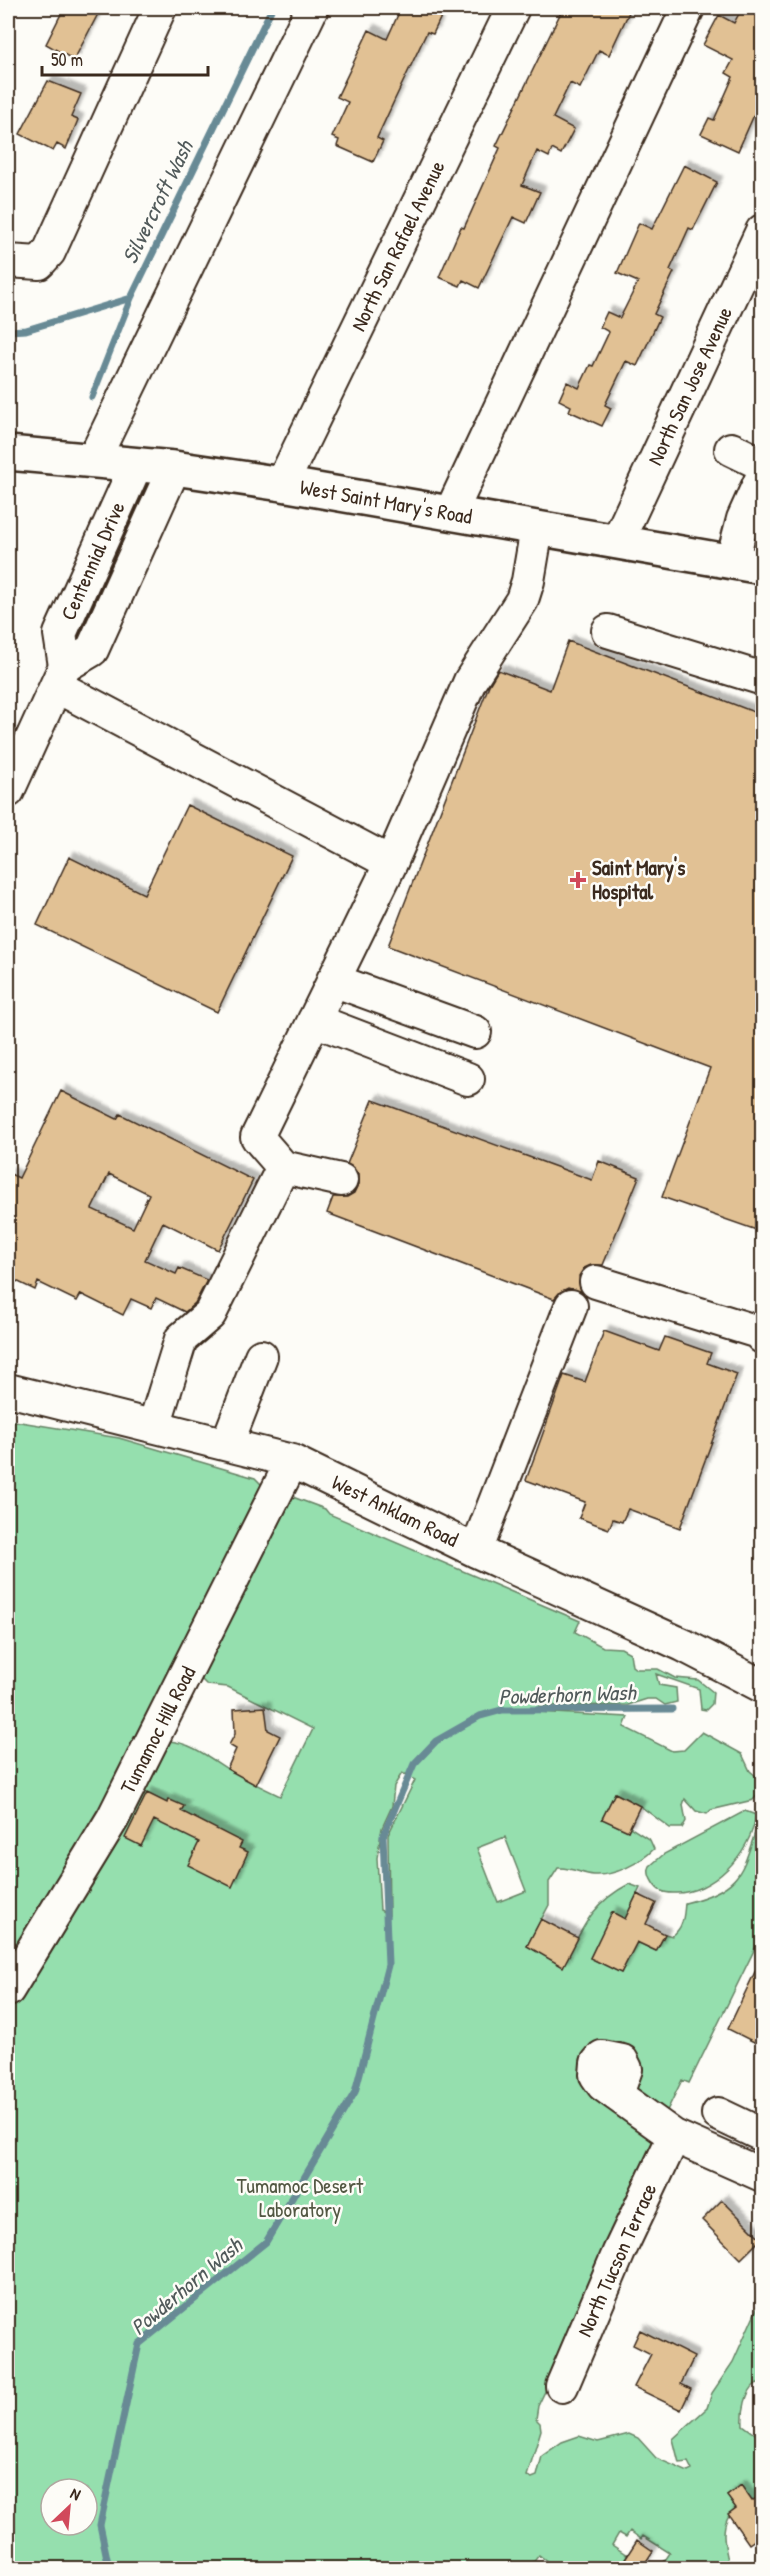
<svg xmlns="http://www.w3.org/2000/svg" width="770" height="2576" font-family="'Patrick Hand',sans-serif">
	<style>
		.green { fill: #95dfae; stroke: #688466; stroke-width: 1.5; fill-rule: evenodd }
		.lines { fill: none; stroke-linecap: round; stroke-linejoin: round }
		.stream { stroke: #678a95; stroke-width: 7 }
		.building { fill: #e1c194; stroke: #3b2a1e; stroke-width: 1.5; fill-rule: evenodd; filter: url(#shadow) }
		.minor-casing { stroke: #3b2a1e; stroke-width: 36 }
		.major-casing { stroke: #3b2a1e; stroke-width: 38 }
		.minor { stroke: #fdfcf7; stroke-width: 32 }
		.major { stroke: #fdfcf7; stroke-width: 33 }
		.poi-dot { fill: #d1495b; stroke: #fdfcf7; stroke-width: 2 }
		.labels { text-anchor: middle; stroke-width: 5; stroke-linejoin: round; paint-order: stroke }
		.street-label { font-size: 21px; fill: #3b2a1e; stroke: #fdfcf7 }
		.poi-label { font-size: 21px; font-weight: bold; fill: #3b2a1e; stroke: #fdfcf7; text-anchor: start }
		.park-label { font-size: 21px; fill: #525742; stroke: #fdfcf7 }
		.water-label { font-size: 22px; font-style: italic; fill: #515a5a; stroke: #fdfcf7 }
	</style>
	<defs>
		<filter id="shadow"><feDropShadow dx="5.5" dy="-5.5" stdDeviation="1.5" flood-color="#0004"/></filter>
	</defs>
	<rect width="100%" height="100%" fill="#fdfcf7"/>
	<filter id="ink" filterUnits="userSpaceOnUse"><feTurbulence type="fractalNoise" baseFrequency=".0167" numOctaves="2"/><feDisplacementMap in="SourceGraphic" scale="12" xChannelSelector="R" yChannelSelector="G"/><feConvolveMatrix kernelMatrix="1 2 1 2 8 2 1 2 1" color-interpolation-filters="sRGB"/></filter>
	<g filter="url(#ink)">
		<path class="green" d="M 8,1420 L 119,1438 L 255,1478 L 263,1486 L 325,1509 L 329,1514 L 580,1621 L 575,1632 L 603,1647 L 621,1648 L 630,1653 L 632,1666 L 636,1669 L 658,1669 L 675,1678 L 698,1680 L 713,1692 L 712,1704 L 706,1710 L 701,1709 L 699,1689 L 656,1674 L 659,1685 L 676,1688 L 677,1702 L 665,1705 L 656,1699 L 647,1699 L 628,1705 L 539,1706 L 536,1712 L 628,1717 L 624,1727 L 672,1751 L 684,1750 L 702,1732 L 742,1754 L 750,1771 L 762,1781 L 762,1790 L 753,1800 L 711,1810 L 707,1814 L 696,1811 L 685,1799 L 683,1805 L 686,1821 L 682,1828 L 670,1828 L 640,1806 L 615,1793 L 602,1819 L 628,1831 L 630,1827 L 650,1840 L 654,1849 C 640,1863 615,1876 594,1875 C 581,1874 572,1867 558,1868 L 549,1882 L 549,1905 L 527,1946 L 563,1966 C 582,1930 590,1904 629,1884 L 640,1888 L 625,1919 L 613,1913 L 590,1958 L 621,1973 L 637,1942 L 656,1951 L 665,1934 L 672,1936 C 683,1928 684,1917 685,1903 C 749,1887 741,1867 762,1813 L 762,1934 L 689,2083 L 682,2080 L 658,2129 L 669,2134 L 538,2406 L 536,2419 L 540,2423 L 541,2430 L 527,2476 L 532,2478 L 537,2476 L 542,2456 L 562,2442 L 579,2436 L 598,2442 L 629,2434 L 638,2438 L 656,2458 L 688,2472 L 692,2470 L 688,2462 L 679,2463 L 673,2439 L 707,2408 L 712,2393 L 733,2362 L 762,2297 L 762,2385 L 757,2383 C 745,2391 742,2412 743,2425 L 762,2439 L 762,2494 L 752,2501 L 741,2486 L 727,2496 L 736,2508 C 717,2522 725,2549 730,2568 L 660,2568 L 670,2553 L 643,2536 L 641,2539 L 630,2531 L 626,2537 L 619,2533 L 612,2545 L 627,2555 L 619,2568 L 556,2568 L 539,2555 L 529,2568 L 8,2568 ZM 200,1678 L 207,1685 L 228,1687 L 313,1729 L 280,1796 L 245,1779 L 239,1770 L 232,1772 C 211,1759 191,1742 168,1741 ZM 402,1773 L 415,1780 L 388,1835 L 389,1915 L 380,1910 L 377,1858 L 382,1828 L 392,1806 L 394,1786 ZM 505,1837 L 526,1891 L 498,1902 L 477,1848 ZM 51,2489 L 87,2489 L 87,2525 L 51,2525 Z
			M 745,1811 L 756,1815 C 751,1853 712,1895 673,1893 C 664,1893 658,1891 653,1883 C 649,1877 647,1872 650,1866 L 664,1854 Z"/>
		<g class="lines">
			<path class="stream" d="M 8,331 L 26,330 L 131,298 L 272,8
				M 92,397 L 131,298
				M 109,2568 L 100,2525 L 139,2344 L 266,2242 L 355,2092 L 388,1965 L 383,1836 L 414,1764 L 436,1741 L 480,1716 L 502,1710 L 672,1709"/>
		</g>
		<path class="building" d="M 64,8 L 88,8 L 99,12 L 74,60 L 46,44 Z
			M 401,8 L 445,8 L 433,34 L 427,32 L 395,99 L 377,138 L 383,141 L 373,162 L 337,146 L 339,140 L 332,137 L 348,102 L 337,97 L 369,30 L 387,39 Z
			M 563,8 L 631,8 L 609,55 L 599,50 L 580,88 L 570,83 L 553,118 L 574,129 L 561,154 L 552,149 L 549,157 L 537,151 L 522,185 L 540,192 L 526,223 L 513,217 L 479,288 L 463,280 L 460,286 L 439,277 L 461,227 L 464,228 L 500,148 L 496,146 Z
			M 742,8 L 762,8 L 762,97 L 738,151 L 701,134 L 709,118 L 714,120 L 733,77 L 726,73 L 733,60 L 703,45 L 719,15 L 734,23 Z
			M 48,81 L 81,94 L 71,117 L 78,120 L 66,149 L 57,144 L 53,151 L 20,134 Z
			M 684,165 L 717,182 L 693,230 L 689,228 L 670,270 L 674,272 L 654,314 L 660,317 L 637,366 L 626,361 L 605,405 L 611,408 L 602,426 L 569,411 L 571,406 L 559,400 L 567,382 L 579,388 L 590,365 L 593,366 L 609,332 L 600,327 L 607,312 L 620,318 L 638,282 L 617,273 L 639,223 L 652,229 Z
			M 568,641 L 762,715 L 762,1232 L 662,1197 L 710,1068 L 388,946 L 489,685 L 498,670 L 550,690 Z
			M 187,805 L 292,856 L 217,1012 L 37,925 L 69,857 L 144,894 Z
			M 61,1091 L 117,1119 L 120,1114 L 253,1180 L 218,1250 L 163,1222 L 145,1260 L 176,1274 L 179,1268 L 207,1280 L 195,1303 L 185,1312 L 156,1298 L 151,1308 L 131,1299 L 123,1315 L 81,1294 L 77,1301 L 38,1282 L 35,1290 L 8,1277 L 8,1173 L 19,1178 ZM 109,1174 L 149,1194 L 133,1228 L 92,1209 Z
			M 373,1100 L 592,1180 L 599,1161 L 639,1177 L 603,1265 L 591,1265 L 584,1268 L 579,1276 L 582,1292 L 568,1288 L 560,1292 L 554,1299 L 327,1213 L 333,1197 L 347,1197 L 354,1193 L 358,1184 L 358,1174 L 347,1164 Z
			M 604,1331 L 659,1351 L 665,1337 L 711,1353 L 707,1363 L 737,1374 L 680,1528 L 628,1509 L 622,1522 L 613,1519 L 609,1529 L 579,1518 L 585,1502 L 526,1480 L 564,1375 L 585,1382 Z
			M 265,1707 L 268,1730 L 280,1736 L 256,1785 L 227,1769 L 236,1749 L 229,1745 L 235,1734 L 234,1709 Z
			M 147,1793 L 167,1803 L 168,1799 L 184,1806 L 181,1811 L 242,1842 L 239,1848 L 248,1852 L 232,1887 L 188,1865 L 199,1842 L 154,1820 L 141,1846 L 125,1838 Z
			M 615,1793 L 640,1806 L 628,1831 L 602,1819 Z
			M 637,1894 L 656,1903 L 646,1924 L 665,1934 L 656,1951 L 637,1942 L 621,1973 L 590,1958 L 612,1912 L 625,1919 Z
			M 541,1919 L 578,1938 L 563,1967 L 527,1946 Z
			M 762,1957 L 762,2046 L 728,2029 Z
			M 722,2200 L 761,2239 L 741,2259 L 702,2220 Z
			M 640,2330 L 694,2357 L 681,2384 L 691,2389 L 681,2410 L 634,2387 L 651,2354 L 633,2345 Z
			M 741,2485 L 752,2501 L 762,2494 L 762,2535 L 749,2544 L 728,2514 L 736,2508 L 727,2496 Z
			M 637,2540 L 653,2551 L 642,2568 L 619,2568 Z"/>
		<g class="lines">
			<g class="minor-casing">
				<path id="minor" d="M 8,261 L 39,263 L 49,252 L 160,8
					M 731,449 L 762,464
					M 93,461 L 312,8
					M 282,484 L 513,8
					M 451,512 L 688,8
					M 618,540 L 762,231
					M 732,561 L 743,519 L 762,477
					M 608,631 L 760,678
					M 65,666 L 92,650 L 174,468
					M 56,686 L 391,863
					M 8,791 L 65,666 L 60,634 L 136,465
					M 333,980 L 475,1032
					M 314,1020 L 468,1079
					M 283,1167 L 341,1180
					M 596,1282 L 758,1332 L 762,1337
					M 8,1390 L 292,1461 L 476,1551 L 683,1645 L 762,1686
					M 154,1426 L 181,1339 L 210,1314 L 283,1167 L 257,1137 L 391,863 L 470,681 L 522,600 L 528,581 L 537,528
					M 227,1444 L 261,1356
					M 476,1551 L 571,1306
					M 8,1990 L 113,1818 L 292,1461
					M 617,2094 L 626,2069 L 622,2061 L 602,2057 L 597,2063 L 596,2075 L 603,2085 L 674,2136 L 762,2175
					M 718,2114 L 762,2135
					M 562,2386 L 619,2252 L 674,2136"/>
			</g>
			<g class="major-casing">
				<path id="major" d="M 8,453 L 174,468 L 282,484 L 762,567"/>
			</g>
			<use href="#minor" class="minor"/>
			<use href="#major" class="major"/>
		</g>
	</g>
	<path class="poi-dot" d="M575 871h6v6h6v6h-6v6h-6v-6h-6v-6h6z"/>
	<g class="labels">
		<g class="street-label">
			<text transform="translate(398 246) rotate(-64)" y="7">North San Rafael Avenue</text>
			<text transform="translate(690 386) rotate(-65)" y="7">North San Jose Avenue</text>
			<text transform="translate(386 502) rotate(10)" y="7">West Saint Mary's Road</text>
			<text transform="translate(93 561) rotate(-66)" y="7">Centennial Drive</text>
			<text transform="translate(395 1511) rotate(26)" y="7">West Anklam Road</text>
			<text transform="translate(158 1730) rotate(-63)" y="7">Tumamoc Hill Road</text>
			<text transform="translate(617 2260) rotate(-66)" y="7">North Tucson Terrace</text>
		</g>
		<g class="poi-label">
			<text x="592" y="875">Saint Mary's<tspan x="592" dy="24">Hospital</tspan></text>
		</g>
		<g class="park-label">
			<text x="300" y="2193">Tumamoc Desert<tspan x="300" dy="24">Laboratory</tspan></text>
		</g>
		<g class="water-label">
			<text transform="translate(157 202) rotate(-64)" y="8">Silvercroft Wash</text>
			<text transform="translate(567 1694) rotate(-2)" y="8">Powderhorn Wash</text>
			<text transform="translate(186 2286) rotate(-40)" y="8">Powderhorn Wash</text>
		</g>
	</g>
	<rect width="770" height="2576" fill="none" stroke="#fdfcf7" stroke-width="30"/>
	<rect x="15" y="15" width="740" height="2546" fill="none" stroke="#3b2a1e" stroke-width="2" filter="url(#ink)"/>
	<g transform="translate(69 2507) rotate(26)"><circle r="28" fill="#fdfcf7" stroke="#afa8a0" stroke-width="1.5"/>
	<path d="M0-4.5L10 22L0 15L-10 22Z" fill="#d1495b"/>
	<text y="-9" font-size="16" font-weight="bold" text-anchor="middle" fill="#3b2a1e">N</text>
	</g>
	<path d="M42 66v9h166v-9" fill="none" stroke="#3b2a1e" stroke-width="3"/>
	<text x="51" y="66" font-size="18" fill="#3b2a1e" stroke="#fdfcf7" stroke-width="4.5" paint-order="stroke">50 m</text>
</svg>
